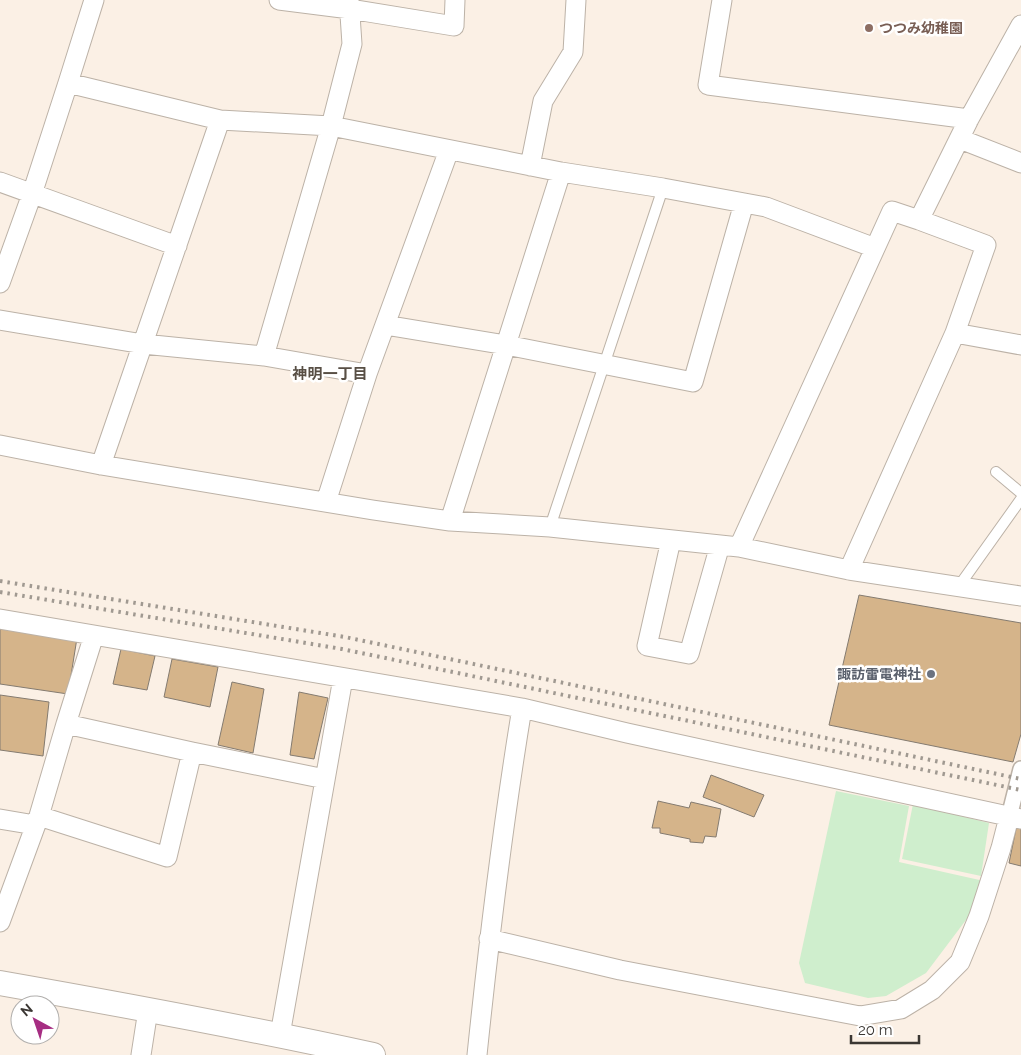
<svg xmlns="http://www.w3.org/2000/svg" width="1021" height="1055" font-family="Raleway,'Noto Sans JP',sans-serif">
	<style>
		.green { fill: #cfeecd }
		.building { fill: #d5b48a; stroke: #847b70 }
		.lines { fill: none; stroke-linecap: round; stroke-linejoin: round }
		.service-casing { stroke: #bcb2a7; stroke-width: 12 }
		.pedestrian-casing { stroke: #bcb2a7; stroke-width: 18 }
		.minor-casing { stroke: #bcb2a7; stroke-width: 21 }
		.tertiary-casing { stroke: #bcb2a7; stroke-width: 26 }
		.service { stroke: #fff; stroke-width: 10 }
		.pedestrian { stroke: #fff; stroke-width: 15 }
		.minor { stroke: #fff; stroke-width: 19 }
		.tertiary { stroke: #fff; stroke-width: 24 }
		.rail { stroke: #a09991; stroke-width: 4; stroke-dasharray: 2.5 5; stroke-linecap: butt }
		.education-dot { fill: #8d6e63; stroke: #fff; stroke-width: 2 }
		.worship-dot { fill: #6b7280; stroke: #fff; stroke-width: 2 }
		.labels { text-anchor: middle; stroke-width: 5; stroke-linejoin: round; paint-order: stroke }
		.education-label { font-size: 14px; font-weight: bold; fill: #785e54; stroke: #fff; text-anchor: start }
		.worship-label { font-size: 14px; font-weight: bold; fill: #5b616d; stroke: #fff; text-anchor: end }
		.neighbourhood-label { font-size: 15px; font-weight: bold; fill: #584f45; stroke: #fff }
	</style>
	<rect width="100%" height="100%" fill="#fbf0e5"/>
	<path class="green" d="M 836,791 L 909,806 L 899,862 L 984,881 L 975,908 L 926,973 L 886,996 L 868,998 L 805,983 L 799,963 Z
		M 913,804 L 989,823 L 981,876 L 902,859 Z"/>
	<path class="building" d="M 859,595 L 1021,623 L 1021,734 L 1013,762 L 829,725 Z
		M 0,626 L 77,638 L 68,694 L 0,684 Z
		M 121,649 L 155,656 L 147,690 L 113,684 Z
		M 172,659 L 218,667 L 210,707 L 164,697 Z
		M 232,682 L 264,689 L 253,753 L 218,745 Z
		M 299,692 L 328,698 L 314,759 L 290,755 Z
		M 0,695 L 49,702 L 43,756 L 0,750 Z
		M 711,775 L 764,795 L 754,817 L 703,797 Z
		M 658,801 L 689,808 L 691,802 L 721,809 L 716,837 L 705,836 L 703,843 L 690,842 L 690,839 L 660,833 L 660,828 L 652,828 Z
		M 1017,824 L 1021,825 L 1021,866 L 1009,863 Z"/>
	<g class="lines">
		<g class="service-casing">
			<path id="service" d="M 996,472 L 1021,493
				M 550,527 L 663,188
				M 959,586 L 1021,499"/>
		</g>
		<g class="pedestrian-casing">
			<path id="pedestrian" d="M 1009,817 L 1021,769"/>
		</g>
		<g class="minor-casing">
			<path id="minor" d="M 279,0 L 350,9 L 454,26 L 455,0
				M 722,0 L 708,85 L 969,119
				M 68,83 L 220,120 L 331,126 L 561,172 L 663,188 L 766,207 L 875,248
				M 960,139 L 1021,163
				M 530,166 L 543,101 L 573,52 L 576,0
				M 0,182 L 177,246
				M 919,220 L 969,119 L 1021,25
				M 0,283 L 32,194 L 68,83 L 94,0
				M 0,320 L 143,344 L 264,356 L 367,374
				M 385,325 L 506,345 L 693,382 L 744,203
				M 955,333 L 1021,345
				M 264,356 L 331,126 L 352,44 L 349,0
				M 0,445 L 101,465 L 373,510 L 450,521 L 550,527 L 739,547 L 849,570 L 1021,596
				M 101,465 L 220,120
				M 326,502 L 367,374 L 449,150
				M 450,521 L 561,172
				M 671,540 L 647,646 L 689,654 L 720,545
				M 739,547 L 892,211 L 919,220 L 986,245 L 955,333 L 849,570
				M 0,619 L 522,708 L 627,733 L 1021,819
				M 94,635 L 66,724 L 192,752 L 325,779
				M 39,816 L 167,857 L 192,752
				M 0,819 L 35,825
				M 0,922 L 39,816 L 66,724
				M 489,939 L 620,970 L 860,1016 L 901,1009 L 932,990 L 960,962 L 979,916 L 1001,848 L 1009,817
				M 280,1035 L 343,678
				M 141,1055 L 148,1010
				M 477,1055 C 489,939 503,823 522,708"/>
		</g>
		<g class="tertiary-casing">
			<path id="tertiary" d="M 0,983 C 125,1005 249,1028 373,1055"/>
		</g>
		<use href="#service" class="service"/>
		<use href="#pedestrian" class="pedestrian"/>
		<use href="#minor" class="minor"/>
		<use href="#tertiary" class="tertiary"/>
		<path class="rail" d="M 0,581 L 345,637 L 1021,779
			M 0,592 L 342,649 L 1021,790"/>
	</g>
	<circle class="education-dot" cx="869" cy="28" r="5"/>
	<circle class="worship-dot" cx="931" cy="674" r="5"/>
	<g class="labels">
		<g class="education-label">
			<text x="879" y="33">つつみ幼稚園</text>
		</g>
		<g class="worship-label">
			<text x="921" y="679">諏訪雷電神社</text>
		</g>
		<g class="neighbourhood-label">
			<text x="330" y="379">神明一丁目</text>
		</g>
	</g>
	<g transform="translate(35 1020) rotate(320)"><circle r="24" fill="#ffffff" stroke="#b1afad"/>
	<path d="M0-4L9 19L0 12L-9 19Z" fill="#a62d82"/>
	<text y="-8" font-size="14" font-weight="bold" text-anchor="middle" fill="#3b3733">N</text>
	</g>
	<path d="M851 1035v8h68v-8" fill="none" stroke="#3b3733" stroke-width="2.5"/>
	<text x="858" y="1035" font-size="15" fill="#3b3733" stroke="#ffffff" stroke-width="4" paint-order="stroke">20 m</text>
</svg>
